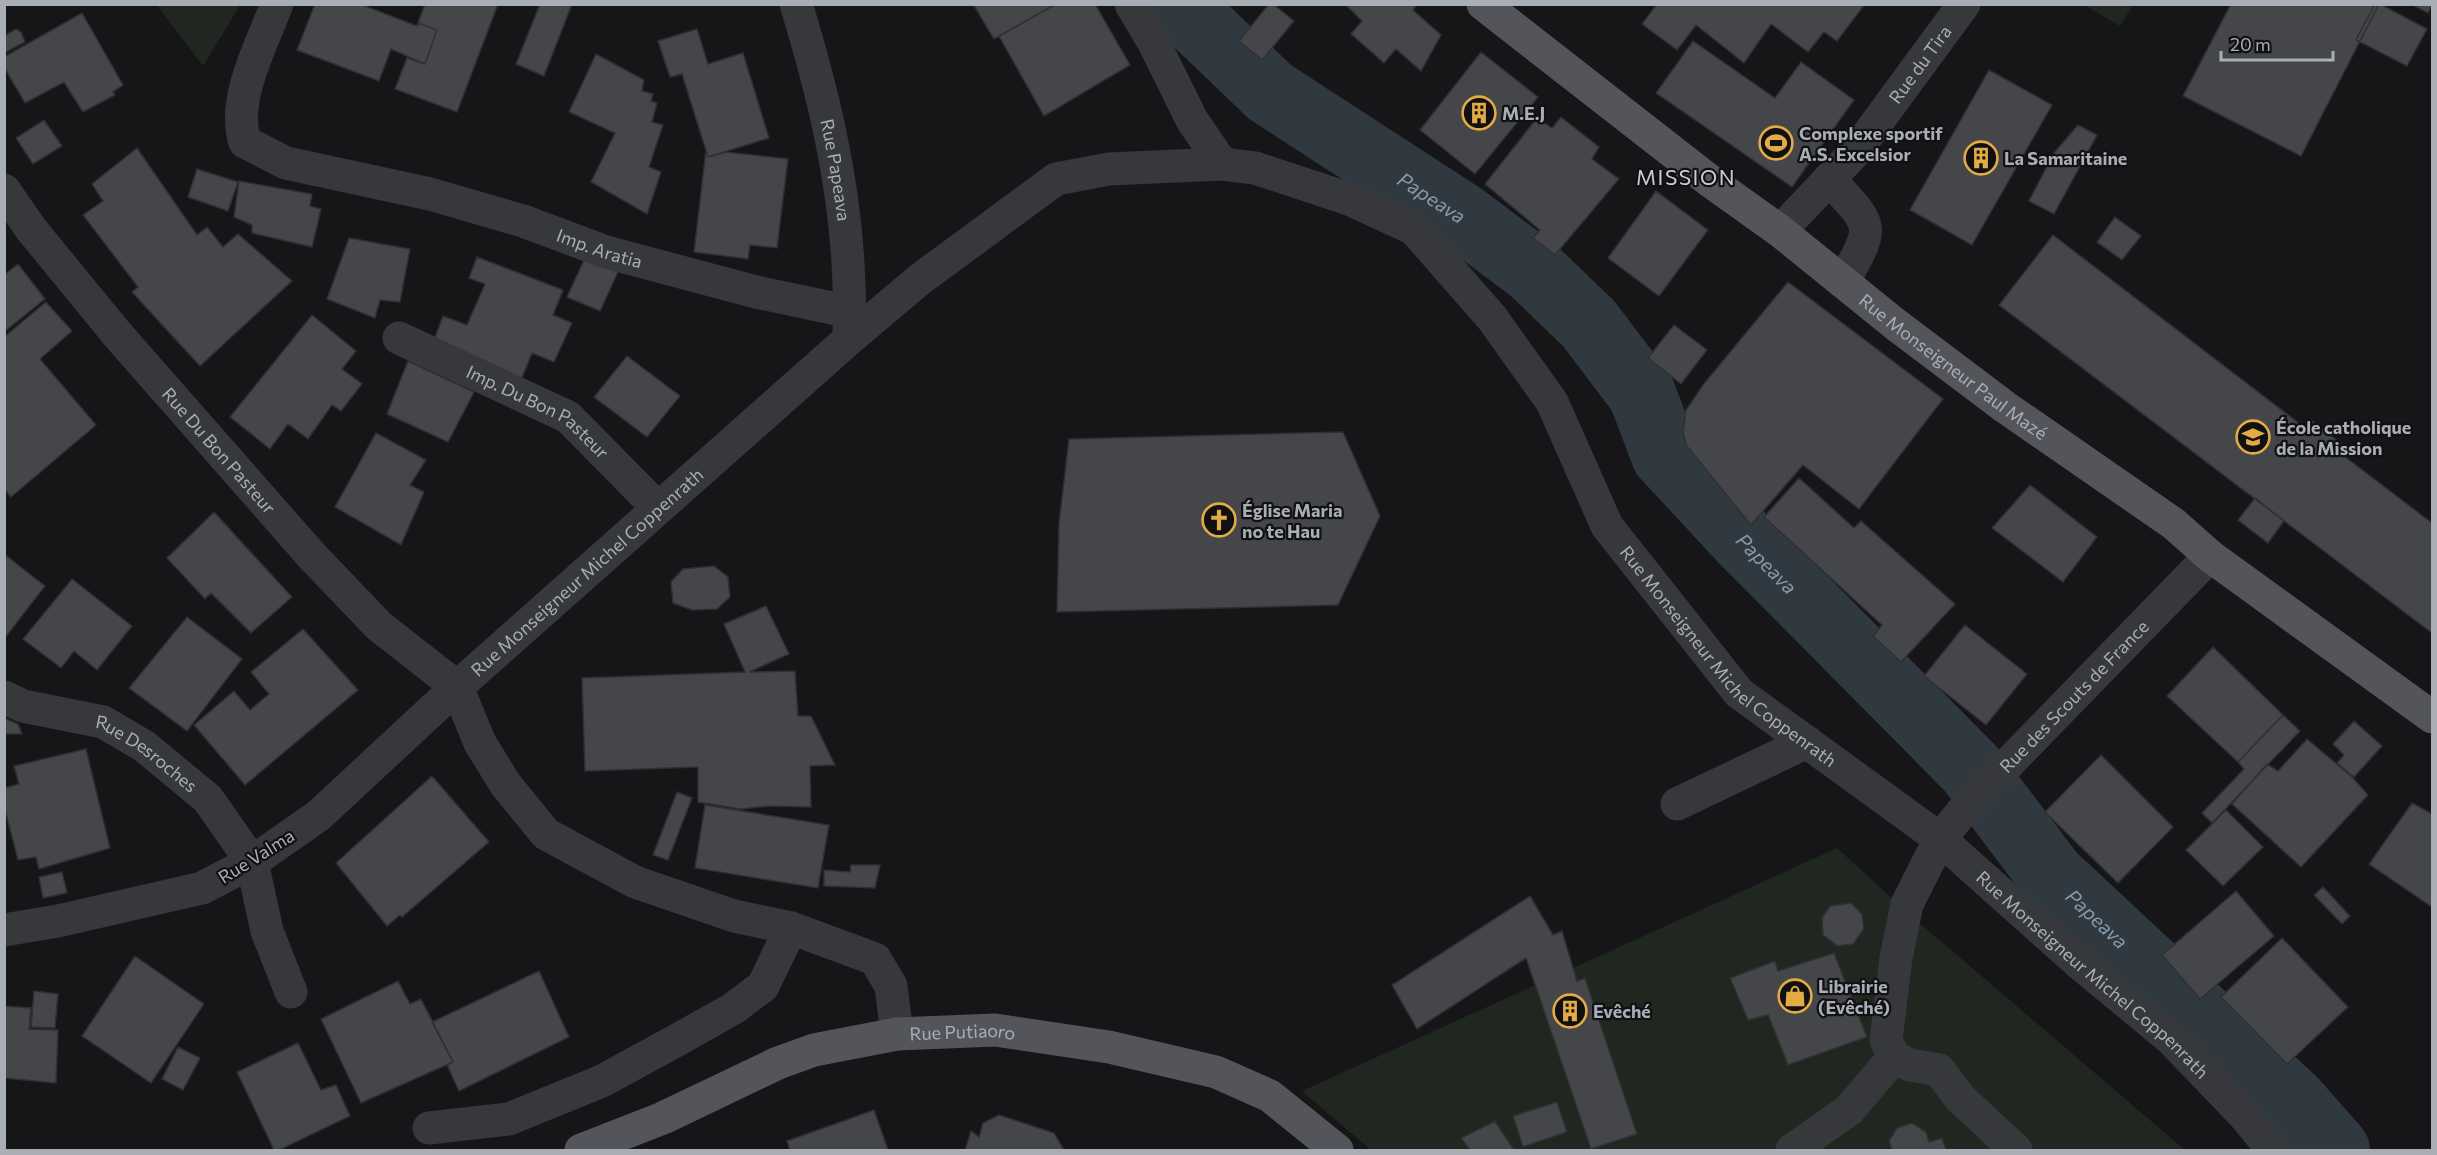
<svg xmlns="http://www.w3.org/2000/svg" width="2437" height="1155" font-family="Commissioner,sans-serif">
<style>
.green{fill:#202721}
.lines{fill:none;stroke-linecap:round;stroke-linejoin:round}
.river{stroke:#30393f;stroke-width:68}
.building{fill:#45464a;stroke:#303033;stroke-width:1.5}
.minor{stroke:#37383c;stroke-width:33}
.major{stroke:#53555b;stroke-width:33}
.labels{text-anchor:middle;dominant-baseline:central;stroke-width:4.5;stroke-linejoin:round;paint-order:stroke}
.street-label{font-size:18px;fill:#a9adb6;stroke:#111113}
.poi-label{font-size:18px;font-weight:bold;fill:#a9adb6;stroke:#111113;text-anchor:start}
.water-label{font-size:20px;font-style:italic;fill:#839bae;stroke:#111113}
.quarter-label{font-size:21px;letter-spacing:1.5px;fill:#caccd3;stroke:#111113}
</style>
<rect width="100%" height="100%" fill="#161618"/>
<path class="green" d="M157 5H240L203 66Z
M2084 5H2133L2120 26Z
M1837 848 1916 920 2185 1150H1371L1302 1091Z"/>
<g class="lines">
<path class="river" id="s1" d="M1185 4 1195 20 1270 92 1461 216 1533 270 1589 324 1642 394 1665 455 1743 539 1970 768 2051 875 2293 1101 2336 1150"/>
</g>
<path class="building" d="M315 4H360L417 26 418 23 437 30 425 64 391 49 379 81 297 50Z
M425 4H498L457 112 395 89 407 58 425 64 437 30 418 23Z
M540 4H572L544 76 516 64Z
M973 4H1056L994 39Z
M1056 4H1095L1130 65 1044 116 999 36Z
M1269 4H1273L1294 21 1262 60 1239 41Z
M1345 4H1417L1413 10 1441 35 1421 71 1396 49 1384 63 1351 34 1362 21Z
M1657 4H1865L1837 41 1824 32 1808 52 1771 24 1744 63 1696 25 1677 50 1642 24Z
M2231 4H2379L2301 156 2183 96Z
M2375 4H2380L2427 29 2407 66 2356 40Z
M2411 4H2432L2428 13Z
M82 13 123 85 113 92 115 95 83 112 64 82 25 103 4 67V57Z
M16 29 21 32 25 42 4 53V36Z
M697 29 708 64 743 53 769 138 708 157 682 74 670 77 658 41Z
M1693 41 1775 98 1801 62 1854 100 1792 187 1656 93Z
M1481 52 1538 97 1475 174 1420 130Z
M596 54 644 80 642 91 653 94 651 101 657 103 652 122 663 125 649 167 661 172 647 214 591 182 615 133 569 112Z
M1989 70 2052 105 1972 245 1910 210Z
M1561 117 1599 147 1592 159 1619 179 1555 255 1533 238 1540 230 1485 184 1537 118 1552 128Z
M44 120 62 146 33 164 16 138Z
M2078 125 2097 135 2054 214 2029 201 2054 153Z
M137 148 197 235 207 227 223 247 238 234 292 281 200 366 132 292 138 287 83 215 103 201 92 184Z
M706 150 708 157 726 152 788 159 777 248 750 245 748 259 694 252Z
M197 169 238 182 228 211 188 197Z
M239 181 312 194 310 206 321 209 312 247 252 233V225L234 217Z
M1656 191 1708 230 1659 296 1608 258Z
M2115 217 2141 236 2122 260 2097 242Z
M2053 235 2304 427 2311 420 2345 447 2340 453 2432 523V633L1999 305Z
M349 238 410 249 400 302 380 300 375 318 327 299Z
M477 257 563 290 553 315 572 323 554 362 532 353 521 380 434 340 443 316 467 325 485 284 469 278Z
M585 258 618 272 600 311 567 297Z
M18 264 45 299 4 332V275Z
M1788 282 1943 399 1859 509 1803 465 1751 525 1686 445 1683 432 1686 410 1703 385Z
M46 302 72 331 40 359 96 425 11 497 4 489V337Z
M312 315 356 351 342 369 362 384 341 411 332 405 308 439 288 424 270 449 230 417Z
M1674 325 1707 350 1681 384 1648 358Z
M627 356 680 396 647 437 594 397Z
M408 361 474 392 448 442 387 414Z
M1343 432 1380 516 1338 605 1057 612 1059 523 1069 439Z
M376 433 426 460 410 485 424 492 401 545 335 507Z
M1799 478 1854 528 1861 521 1955 604 1901 662 1873 636 1882 625 1764 517Z
M2030 485 2097 537 2063 582 1992 528Z
M2255 498 2284 521 2268 543 2238 520Z
M214 512 292 597 251 633 211 593 205 599 167 558Z
M4 554 45 586 4 639Z
M714 566 728 577 730 597 717 609 692 610 673 603 671 582 683 569Z
M72 579 132 626 97 670 74 651 61 668 23 639Z
M766 606 789 654 749 672 795 671 798 716H811L835 765 810 766 811 807 768 806 741 809 698 802V767L585 771 582 678 745 672 724 624Z
M187 617 242 659 187 731 129 688Z
M1965 625 2027 674 1986 725 1924 676Z
M303 629 358 690 245 785 194 725 234 691 250 710 269 694 251 672Z
M2213 647 2283 715 2238 762 2167 696Z
M2283 715 2300 731 2212 823 2202 813 2244 769 2238 762Z
M4 718 18 724 22 734H4Z
M2354 721 2382 746 2354 777 2337 763 2344 755 2333 744Z
M2307 739 2352 777 2368 795 2301 867 2232 804 2267 764 2278 771Z
M86 749 110 848 39 869 36 857 18 860 4 806V788L19 784 14 766Z
M2101 755 2173 827 2118 883 2045 812Z
M432 776 489 842 402 917 400 915 387 926 336 863Z
M677 792 692 798 668 860 653 855Z
M2412 803 2432 814V907L2369 864Z
M705 805 829 825 818 888 695 868Z
M2226 810 2263 847 2223 886 2186 850Z
M851 865H880L875 888 824 886V870L850 872Z
M62 872 67 893 43 898 39 877Z
M2323 887 2350 916 2342 924 2314 895Z
M2236 891 2274 936 2200 999 2162 955Z
M1530 896 1553 935 1562 931 1577 981 1585 978 1637 1134 1591 1149 1526 958 1417 1029 1392 985Z
M1851 903 1862 914 1864 929 1853 944 1838 946 1823 935 1822 918 1830 906Z
M2282 938 2348 1007 2287 1064 2221 997Z
M1834 953 1867 1037 1788 1065 1768 1015 1748 1020 1730 978 1775 961 1778 971Z
M1834 953 1867 1037 1788 1065 1768 1015 1748 1020 1730 978 1775 961 1778 971Z
M135 956 204 1004 151 1083 82 1036Z
M539 971 569 1037 459 1091 447 1065 453 1062 432 1022Z
M398 981 410 1004 421 999 453 1062 361 1103 321 1019Z
M34 991 58 994 55 1028 31 1027Z
M4 1006 31 1008 29 1029 58 1030 56 1083 4 1078Z
M298 1043 321 1090 336 1085 350 1116 279 1150H274L237 1072Z
M178 1047 200 1058 183 1090 162 1079Z
M1557 1102 1567 1132 1523 1147 1513 1116Z
M874 1110 888 1150H790L787 1141Z
M999 1115 1054 1133 1064 1150H965L971 1131 979 1137 983 1123Z
M1495 1121 1514 1150H1470L1461 1138Z
M1912 1123 1926 1132 1929 1142 1942 1138 1946 1150H1892L1889 1141 1897 1128Z"/>
<g class="lines">
<g class="minor">
<path id="s2" d="M277 4C262 44 231 100 245 142L286 163 430 194 523 221 606 252 756 292 851 312"/>
<path id="s3" d="M796 4C822 89 843 175 848 263 849 287 851 309 849 332"/>
<path d="M1131 4 1154 43 1192 120 1222 164"/>
<path d="M1829 179C1874 228 1876 223 1843 282"/>
<path id="s4" d="M4 190 31 229 117 334 312 556 379 626 457 687 318 816 252 862 202 888 58 921 4 930"/>
<path id="s5" d="M1780 231 1856 151 1964 4"/>
<path id="s6" d="M399 338 568 417 658 508"/>
<path id="s7" d="M4 697 23 706 103 722 144 746 208 799 252 862 267 931 291 992"/>
<path d="M1677 804 1807 742"/>
<path id="s8" d="M897 1034 891 986 875 959 791 928 734 916 635 882 546 834 506 785 480 743 457 687 848 340 919 280 1056 179 1109 169 1222 164 1255 168 1349 199 1414 229 1492 318 1552 402 1607 526 1739 693 1940 839 2079 963 2171 1039 2243 1114 2273 1150"/>
<path d="M429 1128 509 1119 602 1081 679 1039 734 1008 763 986 791 928"/>
<path d="M1792 1150 1849 1110 1894 1057"/>
<path id="s9" d="M2016 1150 1960 1098 1939 1070 1910 1065 1894 1057 1886 1040 1896 958 1907 904 1940 839 1966 807 2210 556"/>
</g>
<g class="major">
<path id="s10" d="M1483 4 1710 181 1780 231 1895 324 2005 407 2174 524 2210 556 2432 717"/>
<path id="s11" d="M581 1150 663 1118 778 1063 814 1050 897 1034 995 1030 1109 1047 1216 1072 1270 1096 1337 1150"/>
</g>
</g>
<defs>
<symbol id="building-ring" viewBox="-11 -11 22 22"><circle r="9.5" fill="#111113" stroke="#e2ab43" stroke-width="1.5"/><path d="M-4-6H4V6H1V3H-1V6H-4ZM-2.5-4.3h1.7v1.8h-1.7ZM.8-4.3h1.7v1.8H.8ZM-2.5-1h1.7V.8h-1.7ZM.8-1h1.7V.8H.8Z" fill="#e2ab43"/></symbol>
<symbol id="stadium-ring" viewBox="-11 -11 22 22"><circle r="9.5" fill="#111113" stroke="#e2ab43" stroke-width="1.5"/><path d="M0-5a6.5 5 0 1 0 0 10a6.5 5 0 1 0 0-10ZM-3.5-1.8h7v3.6h-7Z" fill="#e2ab43"/></symbol>
<symbol id="school-ring" viewBox="-11 -11 22 22"><circle r="9.5" fill="#111113" stroke="#e2ab43" stroke-width="1.5"/><path d="M0-5L7-2L0 1L-7-2ZM-4 1L0 2.5L4 1V4Q0 6-4 4Z" fill="#e2ab43"/></symbol>
<symbol id="church-ring" viewBox="-11 -11 22 22"><circle r="9.5" fill="#111113" stroke="#e2ab43" stroke-width="1.5"/><path d="M-1.2-6h2.4v3.5h3.3v2.4h-3.3V6h-2.4V-.1h-3.3v-2.4h3.3Z" fill="#e2ab43"/></symbol>
<symbol id="shop-ring" viewBox="-11 -11 22 22"><circle r="9.5" fill="#111113" stroke="#e2ab43" stroke-width="1.5"/><path d="M-5-2.5h2.3a2.7 3.5 0 0 1 5.4 0H5L5.5 6h-11ZM-1.5-2.5h3a1.5 2.3 0 0 0-3 0Z" fill="#e2ab43"/></symbol>
</defs>
<g fill-rule="evenodd">
<use href="#building-ring" x="1460" y="94" width="38" height="38"/>
<use href="#stadium-ring" x="1757" y="124" width="38" height="38"/>
<use href="#building-ring" x="1962" y="139" width="38" height="38"/>
<use href="#school-ring" x="2234" y="418" width="38" height="38"/>
<use href="#church-ring" x="1200" y="501" width="38" height="38"/>
<use href="#shop-ring" x="1776" y="977" width="38" height="38"/>
<use href="#building-ring" x="1551" y="992" width="38" height="38"/>
</g>
<g class="labels">
<g class="street-label">
<text stroke="none"><textPath href="#s5" startOffset="218">Rue du Tira</textPath></text>
<text stroke="none"><textPath href="#s3" startOffset="171">Rue Papeava</textPath></text>
<text stroke="none"><textPath href="#s2" startOffset="516">Imp. Aratia</textPath></text>
<text stroke="none"><textPath href="#s10" startOffset="594">Rue Monseigneur Paul Mazé</textPath></text>
<text stroke="none"><textPath href="#s6" startOffset="158">Imp. Du Bon Pasteur</textPath></text>
<text stroke="none"><textPath href="#s4" startOffset="338">Rue Du Bon Pasteur</textPath></text>
<text stroke="none"><textPath href="#s8" startOffset="780">Rue Monseigneur Michel Coppenrath</textPath></text>
<text stroke="none"><textPath href="#s8" startOffset="2300">Rue Monseigneur Michel Coppenrath</textPath></text>
<text stroke="none"><textPath href="#s9" startOffset="584">Rue des Scouts de France</textPath></text>
<text stroke="none"><textPath href="#s7" startOffset="156">Rue Desroches</textPath></text>
<text transform="translate(256 856) rotate(-32)">Rue Valma</text>
<text stroke="none"><textPath href="#s8" startOffset="2786">Rue Monseigneur Michel Coppenrath</textPath></text>
<text stroke="none"><textPath href="#s11" startOffset="404">Rue Putiaoro</textPath></text>
</g>
<g class="poi-label">
<text x="1502" y="113">M.E.J</text>
<text x="1799" y="133">Complexe sportif<tspan x="1799" dy="21">A.S. Excelsior</tspan></text>
<text x="2004" y="158">La Samaritaine</text>
<text x="2276" y="427">École catholique<tspan x="2276" dy="21">de la Mission</tspan></text>
<text x="1242" y="510">Église Maria<tspan x="1242" dy="21">no te Hau</tspan></text>
<text x="1818" y="986">Librairie<tspan x="1818" dy="21">(Evêché)</tspan></text>
<text x="1593" y="1011">Evêché</text>
</g>
<g class="water-label">
<text stroke="none"><textPath href="#s1" startOffset="316">Papeava</textPath></text>
<text stroke="none"><textPath href="#s1" startOffset="820">Papeava</textPath></text>
<text stroke="none"><textPath href="#s1" startOffset="1306">Papeava</textPath></text>
</g>
<g class="quarter-label">
<text x="1686" y="176">MISSION</text>
</g>
</g>
<rect width="2437" height="1155" fill="none" stroke="#a9adb6" stroke-width="12"/>
<path d="M2221 51v9h112v-9" fill="none" stroke="#a9adb6" stroke-width="3"/>
<text x="2230" y="51" font-size="18" fill="#a9adb6" stroke="#111113" stroke-width="4.5" paint-order="stroke">20 m</text>
</svg>
